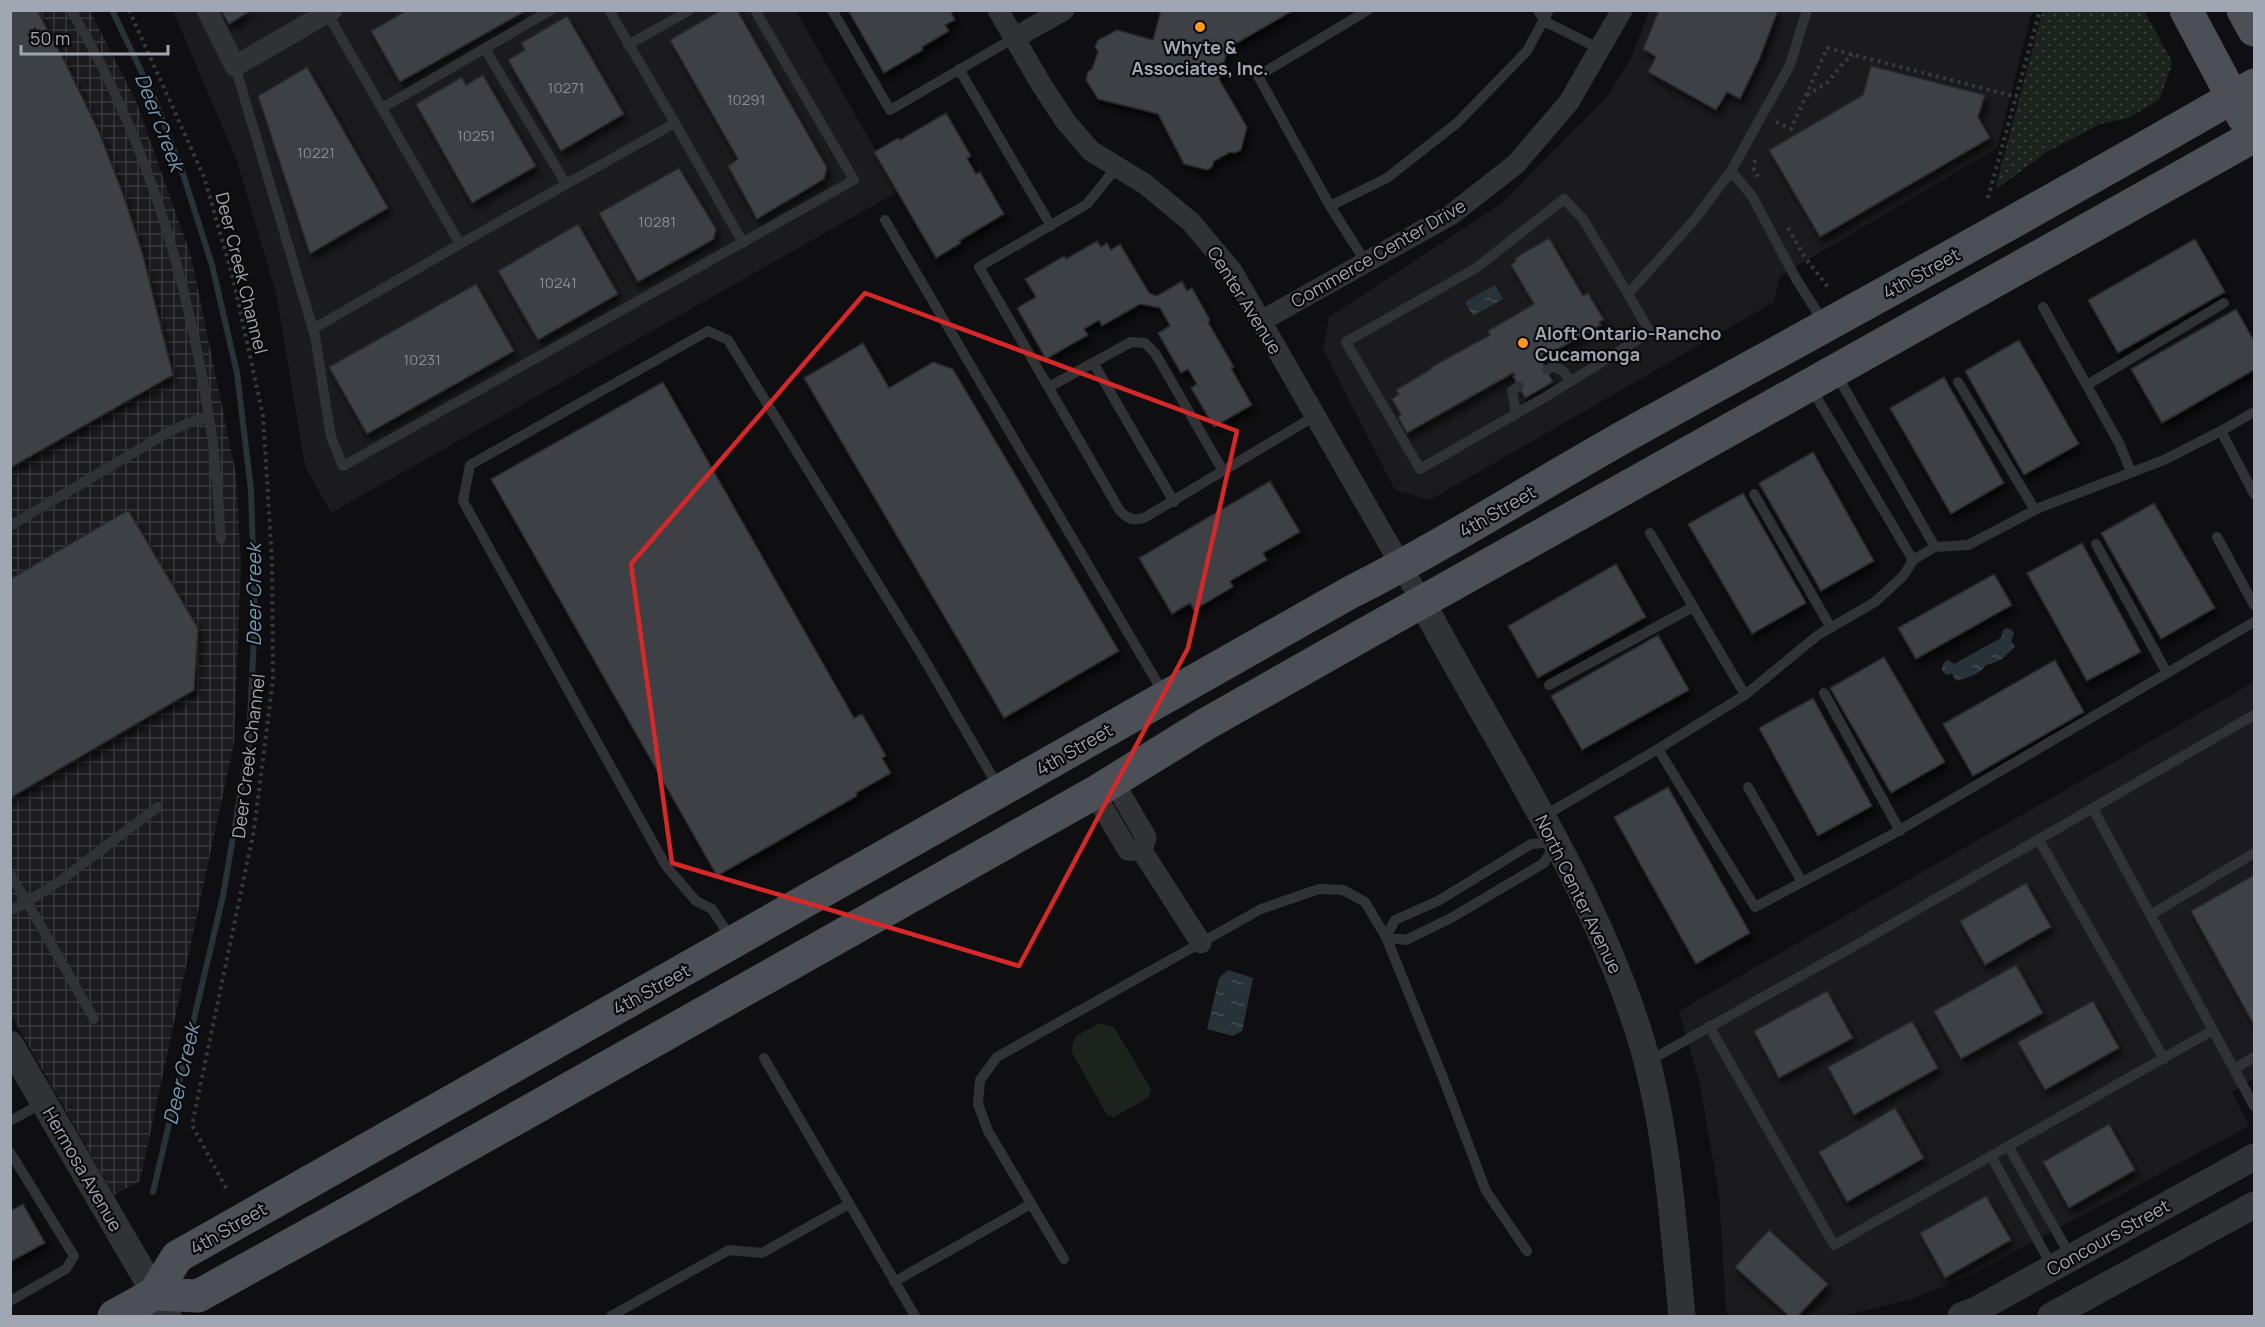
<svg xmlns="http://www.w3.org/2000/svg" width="2265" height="1327" font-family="Manrope,sans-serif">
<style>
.built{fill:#1b1b1e}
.industrial{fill:url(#industrial-grid)}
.grass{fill:url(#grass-dots)}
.pitch{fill:#1b231c}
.water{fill:url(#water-ripples)}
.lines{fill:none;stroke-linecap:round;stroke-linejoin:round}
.stream{stroke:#283339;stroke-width:6}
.building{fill:#3e3f44;stroke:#29292d;stroke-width:1.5;filter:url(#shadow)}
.path{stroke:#36393d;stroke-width:4;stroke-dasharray:3 4.5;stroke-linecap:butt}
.service{stroke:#303236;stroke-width:10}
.minor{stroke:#303236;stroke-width:21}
.tertiary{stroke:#303236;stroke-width:27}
.primary{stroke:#4c4f55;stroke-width:33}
.marked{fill:none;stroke:#d62828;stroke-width:4.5;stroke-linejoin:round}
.poi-dot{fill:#fa991d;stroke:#0a0a0c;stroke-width:2}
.labels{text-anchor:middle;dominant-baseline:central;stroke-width:4.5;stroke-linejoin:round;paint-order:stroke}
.number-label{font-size:15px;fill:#878d96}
.poi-label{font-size:18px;font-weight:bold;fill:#9fa7b2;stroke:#0a0a0c}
.street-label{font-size:18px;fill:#9fa7b2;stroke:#0a0a0c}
.water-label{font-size:20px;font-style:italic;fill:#749ab0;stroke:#0a0a0c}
</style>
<defs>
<pattern id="industrial-grid" width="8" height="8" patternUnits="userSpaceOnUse" patternTransform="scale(1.5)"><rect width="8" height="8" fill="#1b1b1e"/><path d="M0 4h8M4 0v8" fill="none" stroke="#39393c"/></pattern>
<pattern id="grass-dots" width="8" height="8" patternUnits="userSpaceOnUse" patternTransform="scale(1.5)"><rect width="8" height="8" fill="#1b231c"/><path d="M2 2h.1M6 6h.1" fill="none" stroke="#39403b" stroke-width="1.8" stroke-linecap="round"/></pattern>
<pattern id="water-ripples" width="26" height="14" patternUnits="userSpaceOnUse" patternTransform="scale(1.5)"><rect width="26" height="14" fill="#283339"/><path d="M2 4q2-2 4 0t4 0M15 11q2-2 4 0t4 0" fill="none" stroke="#444e53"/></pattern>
<filter id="shadow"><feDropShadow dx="3.5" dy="6" stdDeviation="3" flood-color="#0009"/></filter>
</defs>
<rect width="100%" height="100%" fill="#0f0f11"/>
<path class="built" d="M173 11H796L899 191 331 513 305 466 277 297 237 161Z
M1649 11H2032L1997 148 1780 276 1774 302 1430 500 1395 490 1323 349 1329 317 1501 204 1607 97 1631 58Z
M2254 682V1078L2232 1092 2249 1126 1967 1277 1911 1299 1844 1316H1728L1726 1311 1719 1195 1700 1084 1679 1011Z"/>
<path class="industrial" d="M10 11H90L136 101 191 256 236 474 241 564 234 743 140 1181 114 1195 11 1015Z"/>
<path class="grass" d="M2043 10 2144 11 2171 59V68L2159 100 2128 118 2100 124 2047 152 1998 188 1996 185Z"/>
<path class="pitch" d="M1099 1023 1114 1027 1151 1089 1148 1098 1114 1117 1107 1115 1071 1051 1075 1037Z"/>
<path class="water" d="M1495 285 1503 299 1473 316 1465 302Z
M2007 628 2012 630 2014 634 2011 641 2015 647C2006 656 1998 663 1986 665 1979 675 1968 677 1956 681L1952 674 1947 675 1942 671C1942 665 1943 662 1949 660L1954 664 2001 638 2003 630Z
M1228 970 1253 978 1242 1031 1233 1036 1207 1029 1219 978Z"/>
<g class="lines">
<path class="stream" d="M112 10 154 98 182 171 212 265 237 373 251 490 255 614 249 743 223 896 153 1192"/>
</g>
<path class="building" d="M10 10H37L66 64 99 132 123 194 142 252 173 375 10 468Z
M221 10H252L229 24Z
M407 10H527L400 82 371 31Z
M721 10H737L827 168 824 179 757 219 728 166 738 159 670 40Z
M848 10H950L955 20 945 25 949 31 922 47 923 50 884 73Z
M1161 10H1294L1237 43 1230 41 1219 79 1247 127 1241 150 1235 153 1230 152 1214 161 1212 167 1207 170 1184 164 1158 114 1098 99 1086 80 1088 72 1092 69 1098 52 1095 47 1098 40 1117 30 1153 40Z
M1659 10H1778L1759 60 1740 99 1727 92 1716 110 1648 72 1656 57 1643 49Z
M567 16 624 114 561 151 508 60 525 50 521 43Z
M1871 66 1985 95 1978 117 1990 138 1820 237 1769 150 1863 95Z
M307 67 388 208 310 254 258 96Z
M483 75 536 166 472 203 416 104 462 77 466 85Z
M946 113 971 156 967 158 976 174 980 172 1004 214 959 241 961 243 936 258 874 152 898 138 900 140Z
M679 168 716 229 714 239 638 282 599 213Z
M578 224 618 294 538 340 498 271Z
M1549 238 1583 296 1588 293 1604 320 1599 322 1601 325 1553 352 1552 350 1537 359 1538 360 1541 359 1553 382 1525 398 1513 376 1515 375 1513 373 1407 433 1398 417 1401 415 1392 399 1399 394 1396 390 1431 369 1430 368 1490 335 1488 331 1534 304 1511 265 1516 261 1515 258Z
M2195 239 2225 292 2118 353 2088 300Z
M1097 241 1101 247 1107 243 1111 250 1120 244 1149 293 1157 296 1182 281 1187 291 1192 288 1210 320 1208 322 1234 367 1231 368 1252 405 1214 427 1191 388 1197 384 1188 369 1181 373 1158 333 1170 326 1160 308 1140 304 1102 326 1099 320 1084 329 1088 335 1046 359 1017 308 1036 297 1025 279 1064 256 1066 259Z
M476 284 514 351 367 434 329 367Z
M2236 309 2254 341V370L2162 423 2131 369Z
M2019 340 2079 444 2024 475 1965 371Z
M863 343 889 388 933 362 953 369 1119 651 1004 718 804 378Z
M1944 377 2004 483 1951 514 1890 408Z
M663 382 854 718 862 714 886 756 882 758 891 773 856 793 857 796 717 876 491 479Z
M1813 452 1874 561 1821 591 1759 483Z
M1270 481 1300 532 1263 553 1267 560 1230 581 1233 587 1194 610 1190 603 1172 614 1139 558Z
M1743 493 1806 603 1752 634 1688 524Z
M2154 503 2215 608 2161 639 2101 533Z
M128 510 198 628 194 690 10 798V579Z
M2082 543 2141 652 2087 681 2027 573Z
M1616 564 1646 617 1538 678 1508 626Z
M1994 574 2012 605 1916 659 1898 628Z
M1658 635 1689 690 1582 750 1551 696Z
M1884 657 1945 762 1891 793 1830 688Z
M2055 660 2084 712 1973 776 1943 724Z
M1813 698 1872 806 1818 836 1759 728Z
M1668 787 1750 933 1696 964 1614 817Z
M2254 875V1025L2191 911Z
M2026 883 2051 927 1985 965 1960 921Z
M2016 965 2043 1013 1961 1059 1934 1011Z
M1827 991 1853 1038 1779 1078 1754 1031Z
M2093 1001 2119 1048 2045 1090 2018 1042Z
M1912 1021 1938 1068 1854 1115 1828 1067Z
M1895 1108 1924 1158 1847 1202 1819 1152Z
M2109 1124 2135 1170 2069 1208 2043 1162Z
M1986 1196 2011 1240 1945 1278 1920 1233Z
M23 1204 45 1243 10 1262V1208L12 1210Z
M1769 1230 1828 1284 1798 1316H1789L1735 1267Z"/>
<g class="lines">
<path class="path" d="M129 10 204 177 233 278 263 416 272 560 273 680 254 830 192 1125 227 1190
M1807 95 1827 83 1844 62 1853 55
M1776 122 1791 129 1827 48 2017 97
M1755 160 1754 170 1760 180
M1988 198 2040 10
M1788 228 1806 259 1828 287"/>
<path class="service" d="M71 10C145 135 187 275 209 417 216 457 218 498 221 539
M832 10 890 110 1014 38
M1538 10 1544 21 1600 49
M327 13 460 244 675 123 609 10
M628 45 690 10
M485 49 566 184
M235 66 315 336 331 437 343 466 854 180 755 10
M959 69 1051 226
M382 108 551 10
M675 123 743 243
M1116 168 1087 204 979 267 1120 511C1128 519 1133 521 1144 518L1315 416
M1731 171 1790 65 1807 10
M1330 206 1387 178 1457 123 1527 51 1549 10
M885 220 1164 694
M1365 261 1330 206 1258 76 1368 10
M1628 294 1650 332 1547 396 1420 469 1346 342 1476 268 1564 199 1583 219 1628 294 1695 219 1731 171 1752 196 1795 277 1824 323
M2043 307 2119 443 2131 472
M313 329 460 244
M1094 364 1174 502
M1547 370 1554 366 1563 371 1570 381
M1837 375 1935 547
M1958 382 2035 510
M2087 385 2224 303
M1049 387 1131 342 1145 343 1155 353 1223 471
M1811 388 1913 560
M1516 414 1512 391 1519 386
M2221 431 2254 412
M1754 494 1831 628
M10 526 170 431 193 421 209 418
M1650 533 1745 695
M2217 537 2254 605
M2096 544 2167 673
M1549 685 1693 607
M1824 693 1900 831
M1658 749 1755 907 1893 834 2254 622
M1748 787 1802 882
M2093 809 2254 1106
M1544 816 1658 749 1745 695 1818 635 1875 602 1904 575 1913 560 1935 547 1968 545 2039 508 2164 460 2221 431 2254 494
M2039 840 2164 1059
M1556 842 1544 863 1451 918 1406 940 1386 937 1395 920 1438 901 1531 844Z
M10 874 27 902 60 881 158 807
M10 911 27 902 94 1019
M2152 914 2254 853
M732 940 712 909 696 901 666 866 463 501 470 465 708 331 728 340 920 652 999 788
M1709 1026 1834 1245 1991 1156
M764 1058 915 1316
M1647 1062 1849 949 2254 715
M2234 1069 2254 1057
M10 1121 44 1102
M2008 1146 2071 1257
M10 1152 74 1256 66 1269 10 1301
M1064 1259 988 1131 978 1104 980 1080 997 1057 1261 909 1319 889 1343 890 1365 902 1386 937 1442 1075 1486 1191 1527 1251
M2053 1268 1991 1156 2213 1030
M894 1282 1031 1204
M611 1316 729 1250 762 1253 849 1204"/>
<path class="minor" d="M207 10 235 66 332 10
M998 10 1041 84 1066 122 1091 151 1145 184 1191 222 1232 271 1422 602
M1014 38 1064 10
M1261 321 1452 214 1516 164 1569 102 1622 10
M1113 781 1146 837 1142 851
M1094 793 1128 850 1142 851 1201 943"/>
<path class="tertiary" d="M1422 602C1497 744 1589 877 1638 1030 1667 1121 1673 1222 1682 1316
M10 1044 168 1316
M1961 1316 1976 1310 2254 1157
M2051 1316 2254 1205"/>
<path class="primary" d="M2186 10 2243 117
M2243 10 2254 30
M154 1294 198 1296 357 1208 1094 793 1206 724 1379 626 2254 136
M114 1316 154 1294 177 1257 182 1254 1351 592C1452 541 1547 479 1645 425 1849 313 2053 201 2254 85"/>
</g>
<path class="marked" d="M865 293 1237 431 1188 648 1019 966 672 863 631 564Z"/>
<g class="poi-dot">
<circle cx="1200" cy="27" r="6"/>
<circle cx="1523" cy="343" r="6"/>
</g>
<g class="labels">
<g class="number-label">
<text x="566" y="87">10271</text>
<text x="746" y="99">10291</text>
<text x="476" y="135">10251</text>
<text x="316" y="152">10221</text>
<text x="657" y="221">10281</text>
<text x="558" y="282">10241</text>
<text x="422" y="359">10231</text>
</g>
<g class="poi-label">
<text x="1200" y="47">Whyte &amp;<tspan x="1200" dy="21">Associates, Inc.</tspan></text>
<text x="1535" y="333" text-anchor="start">Aloft Ontario-Rancho<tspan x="1535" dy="21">Cucamonga</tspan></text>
</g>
<g class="street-label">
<text transform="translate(1378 253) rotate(-30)">Commerce Center Drive</text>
<text transform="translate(242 273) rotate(76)">Deer Creek Channel</text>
<text transform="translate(1921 273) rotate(-29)">4th Street</text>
<text transform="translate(1245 300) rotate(58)">Center Avenue</text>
<text transform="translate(1497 511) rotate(-30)">4th Street</text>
<text transform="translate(1074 749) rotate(-30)">4th Street</text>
<text transform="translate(248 756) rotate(-83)">Deer Creek Channel</text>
<text transform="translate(1579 894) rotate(64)">North Center Avenue</text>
<text transform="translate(651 989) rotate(-29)">4th Street</text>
<text transform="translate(83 1169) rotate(60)">Hermosa Avenue</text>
<text transform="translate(228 1228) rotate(-30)">4th Street</text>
<text transform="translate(2108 1237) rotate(-29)">Concours Street</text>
</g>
<g class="water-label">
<text transform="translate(160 122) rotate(69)">Deer Creek</text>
<text transform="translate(253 595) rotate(-90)">Deer Creek</text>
<text transform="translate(181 1074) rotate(-77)">Deer Creek</text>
</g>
</g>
<rect width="2265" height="1327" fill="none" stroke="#9fa7b2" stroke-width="24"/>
<path d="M21 45v9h147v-9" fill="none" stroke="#9fa7b2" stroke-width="3"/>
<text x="30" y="45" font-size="18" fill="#9fa7b2" stroke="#0a0a0c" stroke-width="4.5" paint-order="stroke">50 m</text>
</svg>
